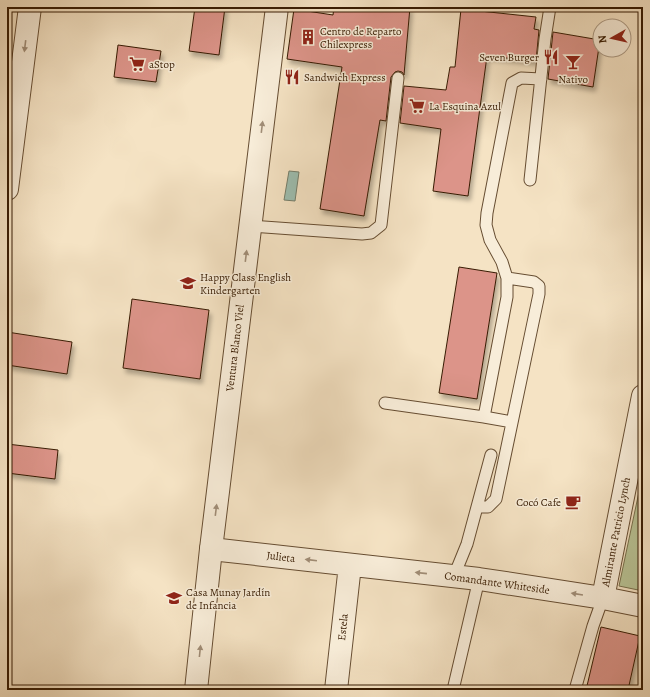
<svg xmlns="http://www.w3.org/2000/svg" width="650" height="697" font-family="Alegreya,serif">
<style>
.green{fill:#b9c496;stroke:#78704c}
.water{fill:#9dbeb0;stroke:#747d6a}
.building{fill:#dc9489;stroke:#371b02;filter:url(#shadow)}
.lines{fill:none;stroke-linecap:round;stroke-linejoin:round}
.service-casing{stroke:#664d32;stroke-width:13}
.minor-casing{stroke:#664d32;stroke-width:24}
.tertiary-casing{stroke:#664d32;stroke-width:24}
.service{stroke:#f8edd9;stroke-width:11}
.minor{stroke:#f8edd9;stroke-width:22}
.tertiary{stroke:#f8edd9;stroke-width:22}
.oneway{fill:#a18e78}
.labels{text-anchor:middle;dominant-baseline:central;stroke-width:3;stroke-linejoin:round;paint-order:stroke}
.poi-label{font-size:11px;fill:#371b02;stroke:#f8edd9;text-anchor:start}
.street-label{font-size:11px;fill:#371b02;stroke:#f8edd9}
</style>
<defs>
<filter id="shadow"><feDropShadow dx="2.5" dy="4.5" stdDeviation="2" flood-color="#0004"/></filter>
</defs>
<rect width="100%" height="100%" fill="#f5e3c4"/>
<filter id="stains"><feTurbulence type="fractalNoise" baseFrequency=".005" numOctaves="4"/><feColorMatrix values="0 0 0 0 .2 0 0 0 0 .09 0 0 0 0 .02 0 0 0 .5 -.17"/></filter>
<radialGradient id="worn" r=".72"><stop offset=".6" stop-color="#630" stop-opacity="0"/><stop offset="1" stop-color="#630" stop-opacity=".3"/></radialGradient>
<path class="green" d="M643 473V591L619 586Z"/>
<path class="water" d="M289 171 299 172 295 201 284 200Z"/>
<path class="building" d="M195 7H225L219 55 189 51Z
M334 7H410L404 75 402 72 398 71 395 72 391 77 386 121 380 120 364 216 320 209 342 67 287 59 294 9 333 15Z
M461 9 536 17 534 29 539 30 536 61 487 56 468 196 433 191 441 129 400 123 404 86 446 90 450 67H455Z
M553 32 600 40 593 87 548 79Z
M118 45 161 51 156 82 114 77Z
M459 267 497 273 477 399 439 393Z
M132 299 209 310 200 379 123 368Z
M7 332 72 342 67 374 7 365Z
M7 444 58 450 55 479 7 473Z
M601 627 640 636 628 690H586Z"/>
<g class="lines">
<defs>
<path id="service" d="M530 180 545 39 550 7
M250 226 362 234 371 233 381 225 398 78
M385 403 484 417 512 422
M484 417 507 297V278L502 262 490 240 486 225 487 213 512 83 521 78 541 79
M477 507H488L496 499 539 294V286L534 282 507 278
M454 576 467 544 491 455
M453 690 479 579
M575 690 593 626 603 598"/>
<path id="minor" d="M7 189 30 7
M211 549 479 579 603 598 643 606
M603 598 643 396
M336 690 350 565"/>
<path id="tertiary" d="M196 690 211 549 277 7"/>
</defs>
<use href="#service" class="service-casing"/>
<use href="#minor" class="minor-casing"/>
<use href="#tertiary" class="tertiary-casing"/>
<use href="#service" class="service"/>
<use href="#minor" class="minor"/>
<use href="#tertiary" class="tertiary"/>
</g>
<defs><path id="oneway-solid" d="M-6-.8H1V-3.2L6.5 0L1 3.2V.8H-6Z"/></defs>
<g class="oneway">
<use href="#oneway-solid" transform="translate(25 46) rotate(97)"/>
<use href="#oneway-solid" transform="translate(262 127) rotate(-83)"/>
<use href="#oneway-solid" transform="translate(246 256) rotate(-83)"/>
<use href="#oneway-solid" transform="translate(216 510) rotate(-83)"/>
<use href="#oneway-solid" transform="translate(311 560) rotate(-173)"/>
<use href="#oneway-solid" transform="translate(421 573) rotate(-174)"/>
<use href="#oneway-solid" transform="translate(577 594) rotate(-171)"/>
<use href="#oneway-solid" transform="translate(200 651) rotate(-84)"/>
</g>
<defs>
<symbol id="building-bare" viewBox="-9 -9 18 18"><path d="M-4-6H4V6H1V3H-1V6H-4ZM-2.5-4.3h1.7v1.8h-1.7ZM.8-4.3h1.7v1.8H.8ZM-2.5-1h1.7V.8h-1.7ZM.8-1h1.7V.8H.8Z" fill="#8f2418" stroke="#f8edd9" stroke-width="2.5" paint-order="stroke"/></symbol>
<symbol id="restaurant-bare" viewBox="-9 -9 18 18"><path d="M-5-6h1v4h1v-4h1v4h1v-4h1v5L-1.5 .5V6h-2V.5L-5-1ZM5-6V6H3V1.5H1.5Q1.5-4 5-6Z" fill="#8f2418" stroke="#f8edd9" stroke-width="2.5" paint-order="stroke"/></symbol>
<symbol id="bar-bare" viewBox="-9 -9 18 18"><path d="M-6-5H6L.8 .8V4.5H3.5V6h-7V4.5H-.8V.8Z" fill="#8f2418" stroke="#f8edd9" stroke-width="2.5" paint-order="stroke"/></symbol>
<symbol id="supermarket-bare" viewBox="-9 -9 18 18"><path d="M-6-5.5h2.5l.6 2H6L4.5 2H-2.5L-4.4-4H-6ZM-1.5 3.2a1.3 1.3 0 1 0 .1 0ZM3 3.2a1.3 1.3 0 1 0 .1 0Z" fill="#8f2418" stroke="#f8edd9" stroke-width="2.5" paint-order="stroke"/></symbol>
<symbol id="school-bare" viewBox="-9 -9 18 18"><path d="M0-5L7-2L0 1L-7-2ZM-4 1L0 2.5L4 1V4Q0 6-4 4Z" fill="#8f2418" stroke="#f8edd9" stroke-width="2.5" paint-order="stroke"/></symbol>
<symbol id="cafe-bare" viewBox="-9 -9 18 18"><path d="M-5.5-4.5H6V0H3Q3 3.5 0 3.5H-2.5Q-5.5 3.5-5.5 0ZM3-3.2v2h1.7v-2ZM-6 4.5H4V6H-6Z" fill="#8f2418" stroke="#f8edd9" stroke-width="2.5" paint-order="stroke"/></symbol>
</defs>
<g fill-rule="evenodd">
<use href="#building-bare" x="297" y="26" width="22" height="22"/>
<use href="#restaurant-bare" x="540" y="46" width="22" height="22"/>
<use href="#bar-bare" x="562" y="51" width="22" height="22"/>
<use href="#supermarket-bare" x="126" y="53" width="22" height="22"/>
<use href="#restaurant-bare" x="281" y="66" width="22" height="22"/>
<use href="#supermarket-bare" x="406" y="95" width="22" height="22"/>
<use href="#school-bare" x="177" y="272" width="22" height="22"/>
<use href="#cafe-bare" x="562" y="491" width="22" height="22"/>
<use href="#school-bare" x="163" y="587" width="22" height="22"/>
</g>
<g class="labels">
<g class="poi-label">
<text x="320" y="31">Centro de Reparto<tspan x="320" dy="13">Chilexpress</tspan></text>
<text x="539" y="57" text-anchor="end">Seven Burger</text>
<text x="149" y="64">aStop</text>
<text x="304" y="77">Sandwich Express</text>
<text x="573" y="79" text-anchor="middle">Nativo</text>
<text x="429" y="106">La Esquina Azul</text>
<text x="200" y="277">Happy Class English<tspan x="200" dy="13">Kindergarten</tspan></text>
<text x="561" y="502" text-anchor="end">Cocó Cafe</text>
<text x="186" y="592">Casa Munay Jardín<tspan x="186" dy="13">de Infancia</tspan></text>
</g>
<g class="street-label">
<text transform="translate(235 348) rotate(-83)">Ventura Blanco Viel</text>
<text transform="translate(616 532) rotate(-79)">Almirante Patricio Lynch</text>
<text transform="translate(281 557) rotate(7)">Julieta</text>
<text transform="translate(497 583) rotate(8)">Comandante Whiteside</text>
<text transform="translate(343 627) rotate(-84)">Estela</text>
</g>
</g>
<rect width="650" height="697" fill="none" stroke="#f5e3c4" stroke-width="24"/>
<rect x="8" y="8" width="634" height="681" fill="none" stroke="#371b02" stroke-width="2"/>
<rect x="12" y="12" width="626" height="673" fill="none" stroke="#371b02"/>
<g transform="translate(612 38) rotate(262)"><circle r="19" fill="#f8edd9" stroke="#ab9983"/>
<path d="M0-3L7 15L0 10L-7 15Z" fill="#8f2418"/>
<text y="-6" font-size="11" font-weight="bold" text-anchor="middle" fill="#371b02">N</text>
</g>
<rect width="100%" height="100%" filter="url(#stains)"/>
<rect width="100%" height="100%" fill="url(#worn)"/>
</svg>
